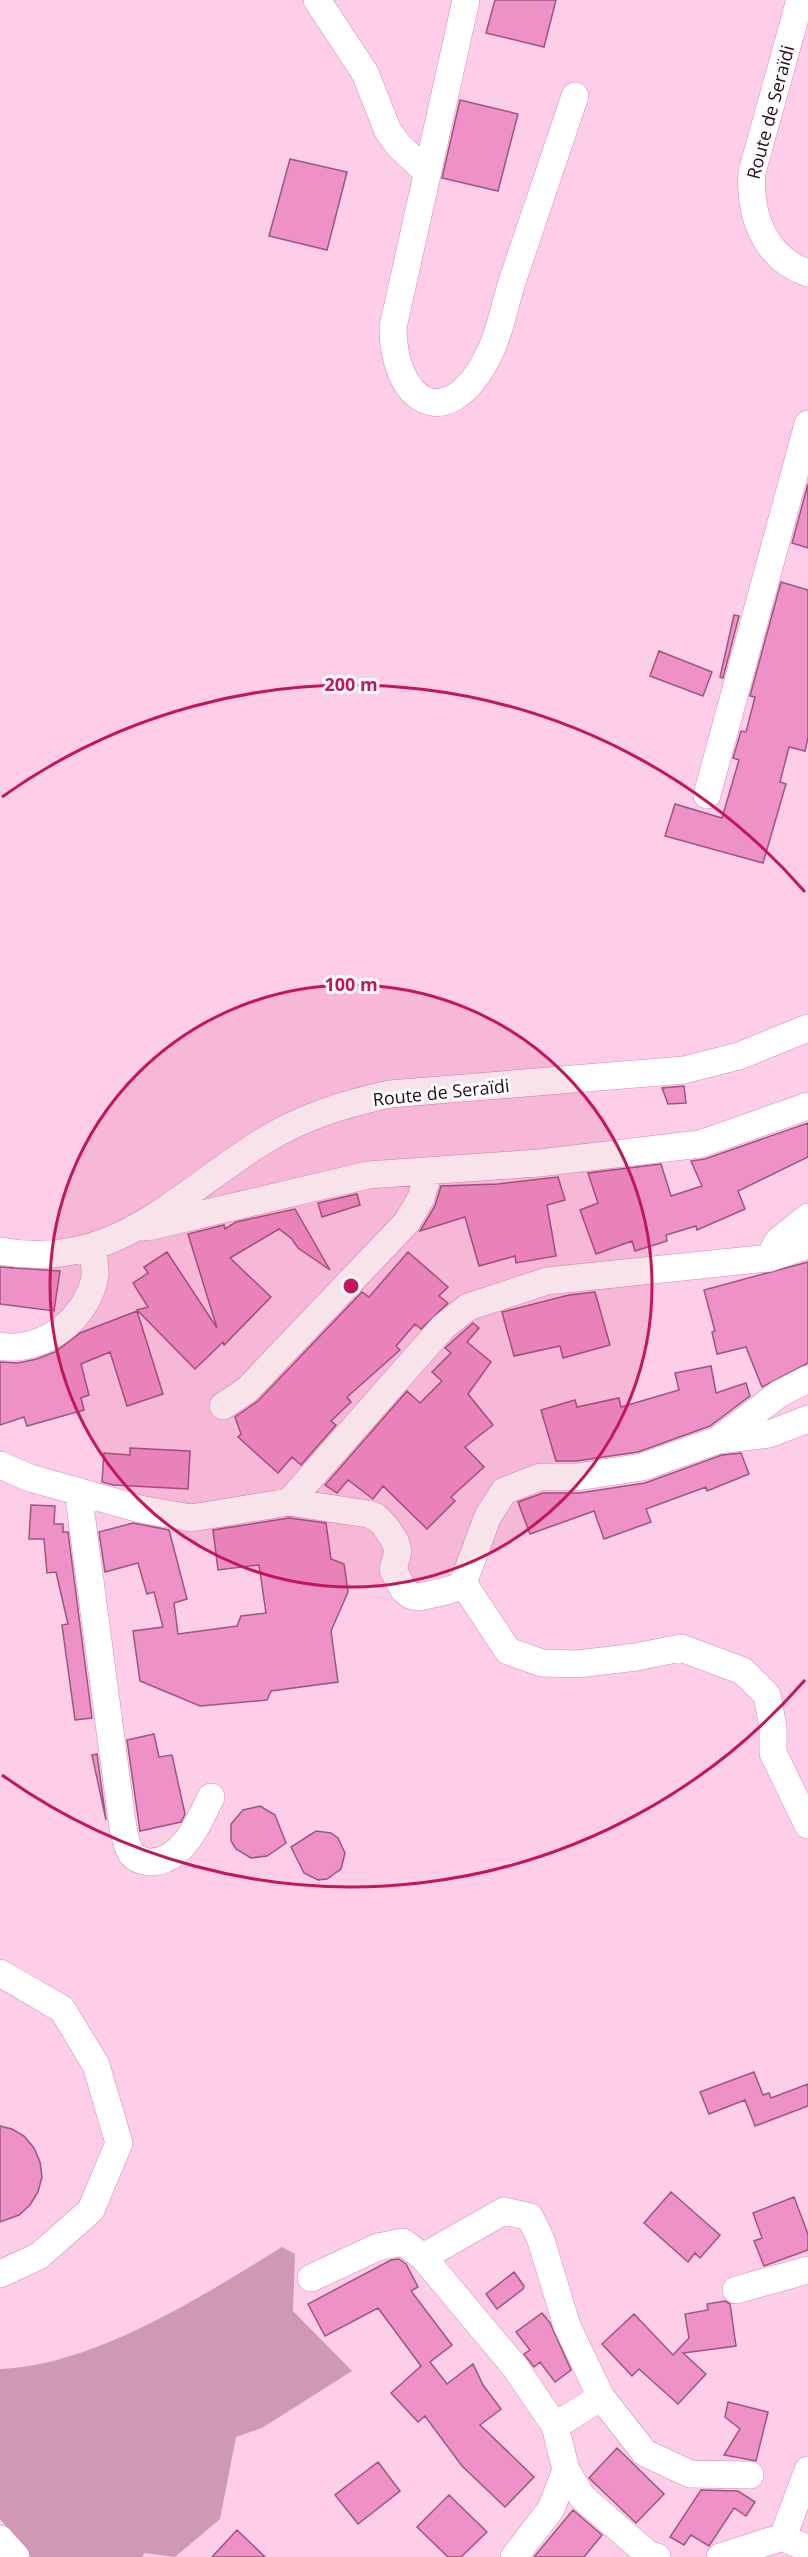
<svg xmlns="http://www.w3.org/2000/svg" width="808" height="2557" font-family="'Open Sans',sans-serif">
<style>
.green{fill:#d098b7}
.building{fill:#ed91c7;stroke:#9d5681;stroke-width:1.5}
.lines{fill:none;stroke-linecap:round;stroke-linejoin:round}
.minor-casing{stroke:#d58ab5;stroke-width:28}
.minor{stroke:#fff;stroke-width:27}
.ring{fill:none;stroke:#c2185b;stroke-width:3}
.labels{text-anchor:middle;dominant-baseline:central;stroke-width:6;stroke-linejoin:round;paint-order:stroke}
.street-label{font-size:18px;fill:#280c1e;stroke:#fefefe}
.centre{fill:#c2185b;stroke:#fefefe;stroke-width:3}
.ring-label{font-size:18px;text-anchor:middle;font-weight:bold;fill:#c2185b;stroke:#fefefe;stroke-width:6;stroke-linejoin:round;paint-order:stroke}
</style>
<rect width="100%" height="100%" fill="#fecde7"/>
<path class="green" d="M282 2247 295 2254 293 2311 352 2371 262 2428 236 2437 220 2519 175 2557 145 2553 142 2557H31L0 2519V2369C96 2365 202 2296 282 2247Z"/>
<path class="building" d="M495 0H556L544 47 486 33Z
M460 100 518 114 498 191 442 178Z
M290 159 347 172 327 250 269 236Z
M808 484V548L792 543Z
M781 582 808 590V738L805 751 789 747 780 782 786 784 763 863 665 836 675 804 722 818 739 760 733 758 741 731 746 732 755 697 750 696Z
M734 615 739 616 723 678 720 677Z
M659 651 712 672 703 696 650 676Z
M684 1086 686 1103 668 1104 662 1088Z
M808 1123V1157L738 1191 745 1209 697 1230 696 1226 666 1235 667 1241 635 1251 632 1241 596 1254 580 1210 598 1203 588 1173 661 1164 671 1196 702 1186 691 1161 705 1159Z
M558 1177 565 1200 547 1205 556 1256 516 1263 515 1256 479 1266 465 1217 420 1231 435 1206 441 1186 498 1184Z
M357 1194 360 1205 322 1217 318 1203Z
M295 1209 330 1270 298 1248 292 1239 279 1229 230 1258 271 1297 224 1345 223 1342 195 1369 137 1310 148 1307 133 1283 148 1273 144 1267 167 1252 217 1328 188 1234 224 1225 225 1229 236 1222Z
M408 1252 448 1287 439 1296 448 1303 421 1329 415 1324 396 1346 400 1350 347 1397 351 1402 331 1421 336 1425 301 1465 292 1457 278 1473 238 1437 241 1434 235 1417 258 1401 362 1292 369 1297Z
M808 1262V1363L762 1387 746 1347 717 1354 712 1332 715 1331 704 1290Z
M0 1267 60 1271 54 1311 0 1304Z
M595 1292 610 1345 563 1358 560 1346 514 1356 502 1312 569 1295Z
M137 1311 163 1394 127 1406 110 1352 81 1364 89 1395 81 1398 84 1410 27 1426 24 1417 0 1425V1362L18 1363 37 1359 55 1352 80 1333Z
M473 1323 479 1328 467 1342 491 1362 468 1394 493 1425 465 1447 484 1467 451 1497 455 1501 427 1529 383 1486 373 1499 348 1480 337 1493 325 1485 407 1391 420 1403 442 1381 432 1372 451 1353 445 1348Z
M711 1366 716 1393 746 1383 750 1396 710 1426 638 1452 576 1461H556L541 1410 575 1400 577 1407 619 1398 621 1407 679 1390 675 1373Z
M130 1448 190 1451 188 1489 113 1485 102 1482 104 1453 130 1455Z
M741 1453 749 1474 707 1491 706 1487 646 1509 651 1522 604 1539 594 1511 530 1534 518 1502 543 1493H579L645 1483 722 1455Z
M31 1505 55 1506 54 1524H63V1532H68L92 1718 75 1720 62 1625 68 1624 56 1572 47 1573 44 1539H29Z
M289 1518 326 1523 331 1559 344 1564 348 1592 331 1631 338 1682 271 1691 267 1700 200 1706 140 1681 133 1631 163 1627 154 1592 147 1594 138 1563 105 1572 99 1532 133 1523 169 1530 187 1599 174 1603 178 1634 237 1626 241 1616 266 1613 259 1565 218 1570 213 1530Z
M154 1734 159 1757 172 1755 185 1814 181 1822 140 1831 127 1740Z
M97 1754 106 1820 92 1755Z
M260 1806 275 1815 286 1843 267 1856 251 1858 236 1849 231 1841V1824L243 1810Z
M316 1831 331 1833 338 1838 345 1853 341 1869 327 1879 318 1880 304 1873 291 1847Z
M754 2072 763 2095 769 2093 771 2098 808 2084V2106L755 2126 745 2100 709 2114 700 2092Z
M0 2126 12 2129 24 2136 34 2148 40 2162 42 2177 38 2192 30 2205 19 2215 0 2222Z
M671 2192 720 2235 700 2258 695 2253 688 2262 644 2223Z
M794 2197 808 2234V2250L764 2266 754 2241 762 2238 753 2213Z
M399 2259 406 2264 418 2287 411 2291 452 2345 430 2362 447 2384 473 2364 483 2385 501 2409 480 2425 534 2477 505 2507 462 2466 425 2416 418 2422 391 2393 421 2366 378 2308 325 2336 308 2304 391 2260Z
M514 2272 524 2286 523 2289 497 2309 486 2294Z
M725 2301 730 2304 736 2346 683 2353 706 2374 678 2404 639 2369 632 2376 602 2344 634 2314 673 2355 689 2338 685 2314 708 2310 707 2304Z
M542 2313 550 2323 571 2370 555 2382 540 2362 534 2367 524 2354 530 2350 516 2332Z
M728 2402 768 2412 756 2461 724 2455 740 2429 725 2417Z
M617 2448 664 2494 636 2523 589 2478Z
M378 2462 400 2491 358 2524 335 2495Z
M701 2490 738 2491 755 2502 746 2516 734 2508 709 2546 691 2535 684 2545 670 2537Z
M449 2495 487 2532 461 2557H448L417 2527Z
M573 2510 602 2535 584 2557H534Z
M237 2530 265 2557H212Z"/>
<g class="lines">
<defs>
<path id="minor" d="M317 0 365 73 388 131 399 146 426 171
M466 0 393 327C393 402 446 435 486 360 499 337 504 307 512 282 533 220 554 158 575 96
M800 0 752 172C749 215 764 258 808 273
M707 795 808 424
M148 1227 368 1175 539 1163 700 1144 808 1106
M0 1251C113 1272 174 1197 262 1142 302 1117 344 1104 390 1094L684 1070 739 1056 808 1028
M769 1258 778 1241 808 1217
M0 1346C42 1354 88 1318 95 1276 96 1268 93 1257 92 1249
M223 1406 247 1390 407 1222 421 1198 429 1171
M718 1440 779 1394 808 1379
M0 1465 30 1478 140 1509 191 1518 289 1502 368 1514 376 1517 385 1526 395 1541 398 1551 393 1570 404 1590 410 1595 419 1597 442 1592 456 1588 463 1583 488 1516 504 1491 540 1477H577L642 1467 718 1440 769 1434 808 1419
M78 1491 123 1828C125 1835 126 1844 130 1851 133 1858 142 1861 149 1862 182 1863 199 1822 211 1797
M289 1502 443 1327 468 1307 547 1281 769 1258 808 1245
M463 1583 508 1651 542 1663 578 1664 636 1657 681 1648 743 1671 767 1695 773 1727V1753L808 1825
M0 1973 62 2009 96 2065 119 2143 91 2210 39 2256 0 2274
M423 2257 515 2367 555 2426
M311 2278 378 2247 403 2242 423 2257 504 2211 530 2217 541 2240 567 2326 601 2397 645 2453 690 2474 750 2475
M736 2290 808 2270
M601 2397 555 2426 566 2470 582 2497 648 2554 657 2557
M783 2537 808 2470
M0 2539 16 2557
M514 2557 551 2509 566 2470
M720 2557 783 2537 808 2549"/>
</defs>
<use href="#minor" class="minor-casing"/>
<use href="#minor" class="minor"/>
</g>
<circle cx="351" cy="1286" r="301" fill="#c2185b" fill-opacity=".12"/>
<g class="ring">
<circle cx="351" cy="1286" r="301"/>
<path d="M805 1680A601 601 0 0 1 2 1775M2 797A601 601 0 0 1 805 892"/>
</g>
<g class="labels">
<g class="street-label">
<text transform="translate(770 112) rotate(-75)">Route de Seraïdi</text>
<text transform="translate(441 1092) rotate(-6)">Route de Seraïdi</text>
</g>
</g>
<circle cx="351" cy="1286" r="9" class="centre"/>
<g class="ring-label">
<text x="351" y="691">200 m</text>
<text x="351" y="991">100 m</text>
</g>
</svg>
